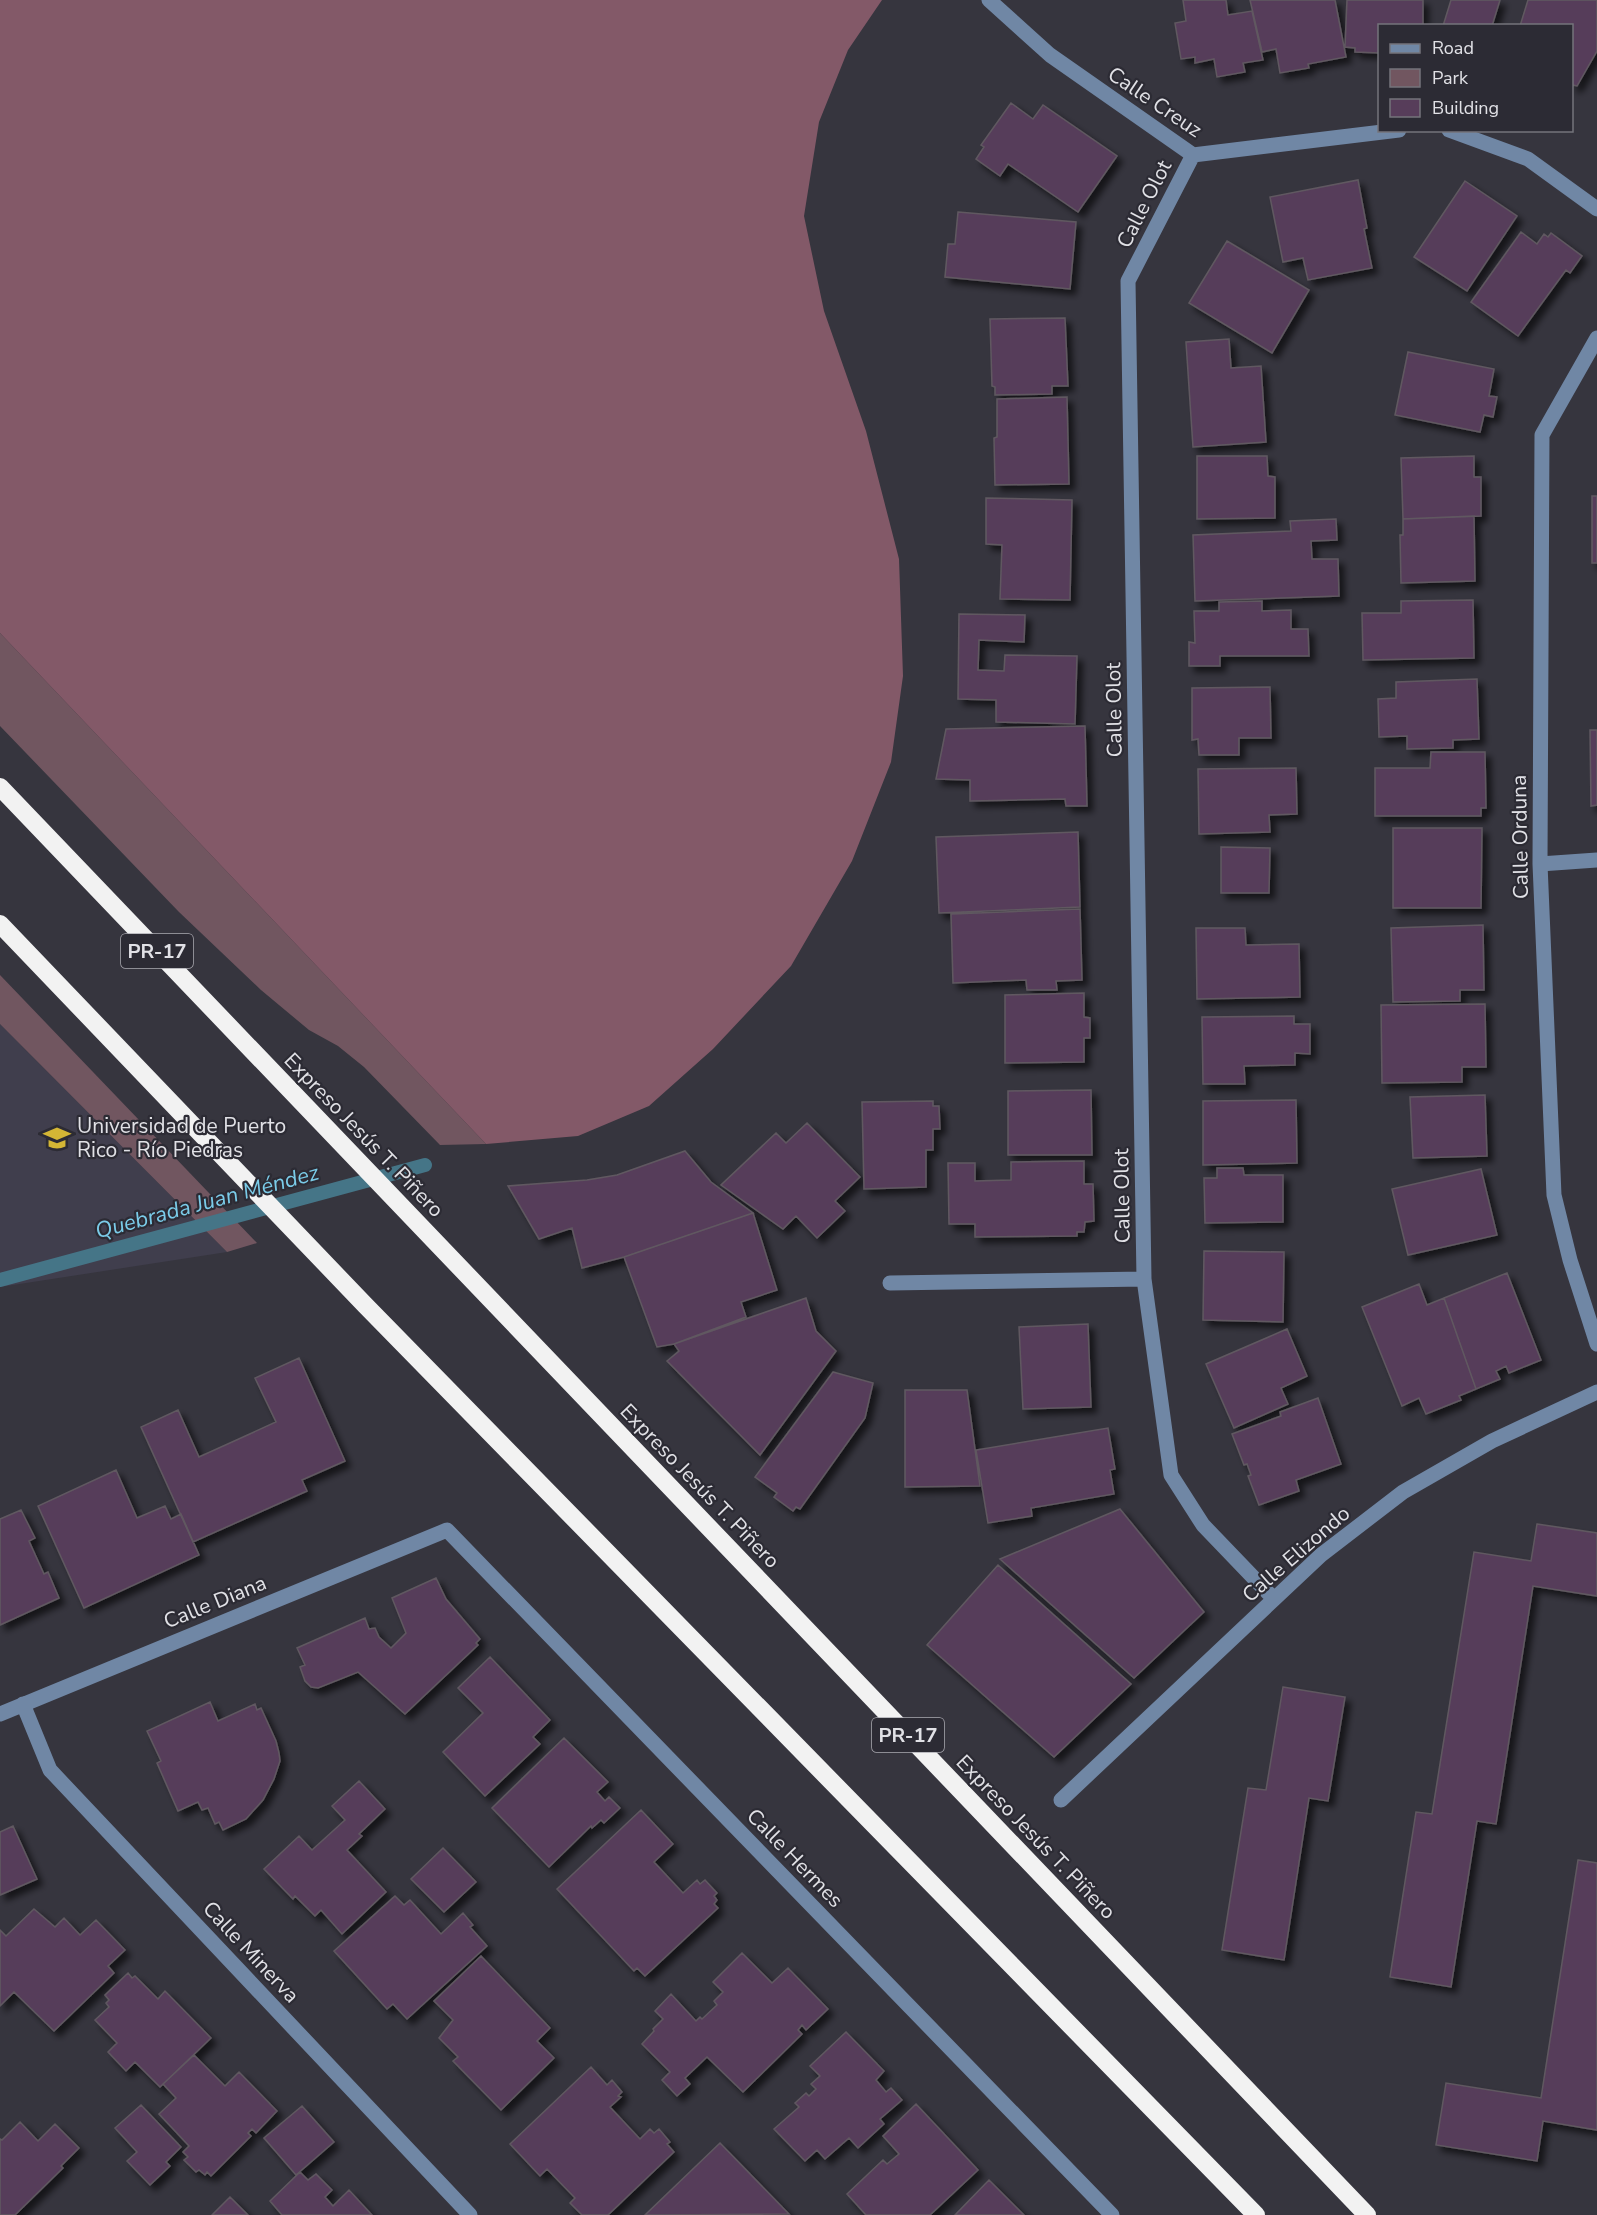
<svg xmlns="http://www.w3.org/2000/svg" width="1597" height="2215" font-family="'Nunito Sans',sans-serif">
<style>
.built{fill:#403e4d}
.green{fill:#715660}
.forest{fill:#835968}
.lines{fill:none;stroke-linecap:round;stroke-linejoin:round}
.stream{stroke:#457587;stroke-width:14}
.building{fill:#573d5a;stroke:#605961;stroke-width:1.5;filter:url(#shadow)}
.minor{stroke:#7087a5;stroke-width:15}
.highway{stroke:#f2f2f2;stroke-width:18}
.labels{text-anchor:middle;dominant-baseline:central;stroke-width:4.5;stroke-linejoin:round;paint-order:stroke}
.shield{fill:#2c2b34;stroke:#abaab1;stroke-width:1.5}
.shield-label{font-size:20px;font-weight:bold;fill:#e1e1e6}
.street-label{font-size:21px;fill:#e1e1e6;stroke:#2c2b34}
.poi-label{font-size:21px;fill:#e1e1e6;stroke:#2c2b34;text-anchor:start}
.water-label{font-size:22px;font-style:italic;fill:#7bcce9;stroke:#2c2b34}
</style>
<defs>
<filter id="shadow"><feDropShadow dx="5.5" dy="5.5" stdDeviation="3" flood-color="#0009"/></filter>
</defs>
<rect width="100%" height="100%" fill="#36353e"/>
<path class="built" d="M0 1024 227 1252 0 1287Z"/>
<path class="green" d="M0 633 486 1144 440 1145 364 1067 338 1046 309 1030 261 990 179 912 0 726Z
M0 975 257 1243 227 1252 0 1024Z"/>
<path class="forest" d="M0 0H882L848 50 819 122 804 216 824 311 866 431 899 559 903 676 891 762 852 861 791 966 713 1049 649 1106 578 1136 486 1144 0 633Z"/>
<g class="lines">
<path class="stream" d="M0 1280 425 1165"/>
</g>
<path class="building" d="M1183 0H1226L1228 15 1252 11 1263 60 1243 63 1245 72 1217 77 1214 59 1195 63V57L1181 59 1175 23 1186 21Z
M1250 0H1335L1346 57 1308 64 1309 68 1280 73 1276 49 1262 52Z
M1347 0H1423V26H1380V53L1355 52V48L1345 47Z
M1451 0H1500L1492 26H1443Z
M1528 0H1597V51L1577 86 1573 85 1572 88V26H1520Z
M1011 103 1033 119 1043 105 1117 156 1078 212 1008 164 1000 176 976 159 984 147 981 145Z
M1358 180 1367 228 1364 229 1372 268 1308 280 1303 258 1283 262 1270 197Z
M1465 181 1517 216 1467 291 1414 257Z
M958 212 1076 222 1070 289 945 277 948 244H955Z
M1521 232 1537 244 1544 234 1548 237 1551 233 1582 256 1570 273 1566 270 1518 336 1471 302Z
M1227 241 1309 290 1272 353 1189 303Z
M1065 318 1068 386H1052V394L995 395V387L992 386 990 319Z
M1229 339 1231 368 1261 366 1266 442 1193 447 1186 342Z
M1408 352 1494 369 1489 396 1497 397 1493 417 1484 415 1480 432 1395 415Z
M1067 397 1069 484 995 485 994 438 997 437V399Z
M1197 456H1267L1268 476 1275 477V518L1197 519Z
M1474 456V477H1481V516L1403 519 1401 458Z
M1592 496H1597V563H1592Z
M986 498 1072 500 1070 600 1000 599 1002 545 986 544Z
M1474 516 1475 581 1401 583 1400 535H1403V519Z
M1336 519 1337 540 1311 541 1312 559H1338L1339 596 1195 601 1193 535 1291 531 1290 521Z
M1473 600 1474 658 1363 660 1362 613H1401V601Z
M1262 601V611L1291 610V629H1308L1309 656H1220V666H1189V642L1195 643 1194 611H1219V602Z
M959 614 1025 615 1024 642 979 640 978 670 1004 671 1005 655 1077 656 1075 724 996 722V700L958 699Z
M1477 679 1479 739 1453 740V748L1407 749V736L1379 737 1378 699 1396 698V682Z
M1270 687 1271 738H1239V755H1199L1198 739 1192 740V688Z
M1085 726 1087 806H1066L1065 799 970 801V780L936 779 946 729Z
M1590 730H1597V805L1591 806Z
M1431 752H1485L1486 808H1481V816H1375V768H1430Z
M1296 768 1297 814 1269 815 1270 832 1199 834 1198 769Z
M1393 828H1482L1481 908H1393Z
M1078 832 1080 907 939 913 936 837Z
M1221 847 1270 848 1269 893H1221Z
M1080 909 1082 980 1056 981 1057 990H1027L1026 980 953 983 951 914Z
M1483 925 1484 990H1460V1001L1393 1002 1391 928Z
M1196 928H1245L1246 945 1299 944 1300 997 1197 999Z
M1084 993V1017L1090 1018V1038H1084V1062L1005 1063V995Z
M1485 1004 1486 1067H1462V1082L1382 1083 1381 1005Z
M1294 1016V1024H1310V1054L1295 1053V1065L1244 1066 1245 1084H1203L1202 1017Z
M1091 1090 1092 1155H1008V1091Z
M1485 1095 1487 1156 1413 1158 1410 1097Z
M1296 1100 1297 1163 1203 1165V1101Z
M933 1101V1106H939L940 1129H933V1150H926V1187L864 1189 862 1102Z
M807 1123 860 1177 835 1201 845 1211 817 1238 796 1216 783 1229 721 1185 776 1133 786 1143Z
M685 1151 711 1182 753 1213 624 1257 582 1268 572 1228 539 1239 508 1186 587 1180 617 1175Z
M1084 1161V1184H1093L1094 1221 1085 1222 1084 1232H1077V1236L975 1237V1224H949L948 1163H975V1181L1011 1180V1162Z
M1217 1168H1243L1244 1175H1283V1222L1205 1223 1204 1178H1217Z
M1481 1169 1497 1235 1408 1255 1392 1189Z
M753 1213 777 1290 741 1302 746 1317 674 1344 657 1347 624 1257Z
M1204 1251 1284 1252 1283 1322 1203 1320Z
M1507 1273 1541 1360 1509 1373 1506 1366 1496 1371 1500 1379 1476 1389 1444 1298Z
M1419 1284 1427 1305 1444 1298 1476 1389 1459 1396 1461 1400 1426 1414 1419 1398 1402 1406 1362 1307Z
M806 1298 816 1331 836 1351 760 1455 667 1361 679 1351 674 1344Z
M1088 1324 1091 1407 1023 1409 1019 1327Z
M1287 1329 1307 1376 1281 1388 1288 1404 1234 1428 1206 1364Z
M299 1358 345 1461 302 1480 307 1491 193 1542 141 1427 178 1410 199 1457 276 1422 255 1378Z
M833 1372 873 1383 865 1418 800 1509 796 1507 793 1511 774 1497 777 1493 755 1477Z
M905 1390H967L980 1486 905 1487Z
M1318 1398 1341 1464 1296 1480 1299 1491 1259 1505 1248 1476 1251 1475 1247 1464 1244 1465 1232 1434 1281 1416 1280 1412Z
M1108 1428 1115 1469 1110 1470 1114 1494 1031 1508 1032 1516 988 1523 976 1450Z
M116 1470 137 1518 165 1506 171 1519 181 1514 199 1555 84 1608 38 1506Z
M1120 1509 1204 1612 1134 1678 1000 1559Z
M21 1510 35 1538 29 1541 44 1574 48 1572 59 1598 0 1625V1519Z
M1537 1524 1597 1533V1596L1533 1586 1496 1824 1477 1821 1451 1987 1390 1977 1416 1812 1432 1814 1474 1552 1531 1561Z
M998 1565 1131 1684 1054 1757 927 1645Z
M436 1578 446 1599 480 1639 476 1643 478 1645 405 1714 358 1672 318 1688 311 1687 305 1681 300 1667 305 1665 297 1648 365 1618 369 1629 375 1628 379 1637 391 1648 406 1633 392 1598Z
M490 1657 550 1720 533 1737 540 1744 485 1796 443 1752 483 1713 458 1688Z
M1283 1687 1345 1697 1328 1801 1309 1798 1284 1960 1222 1950 1248 1788 1266 1790Z
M210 1702 218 1721 255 1704 257 1710 261 1708 276 1741 279 1753 280 1761 274 1779 263 1800 246 1819 223 1830 219 1822 215 1824 208 1808 202 1810 198 1802 178 1811 157 1763 161 1761 147 1731Z
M564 1738 608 1782 597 1792 605 1801 609 1797 620 1808 604 1823 601 1820 592 1828 591 1826 549 1867 492 1808Z
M359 1781 385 1809 359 1834 362 1836 347 1850 386 1892 342 1934 321 1910 315 1916 295 1896 293 1899 264 1869 299 1836 312 1850 345 1820 332 1806Z
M641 1810 673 1844 654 1862 683 1893 697 1880 700 1884 705 1880 717 1893 714 1896 717 1900 714 1904 718 1908 645 1976 637 1968 634 1971 557 1889Z
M13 1826 37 1879 0 1895V1832Z
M443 1848 476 1882 444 1912 411 1879Z
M1578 1860 1597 1863V2130L1543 2121 1537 2161 1436 2145 1446 2083 1541 2098Z
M395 1896 404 1905 410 1900 441 1934 463 1913 473 1925 470 1927 487 1946 407 2019 393 2004 387 2009 334 1951Z
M34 1909 55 1927 64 1918 80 1935 96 1920 125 1950 108 1966 114 1973 54 2031 14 1992 0 2006V1930L6 1936Z
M742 1953 772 1983 788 1968 828 2009 806 2030 802 2025 798 2030 802 2034 743 2092 707 2057 685 2078 690 2084 677 2096 662 2080 670 2072 642 2044 654 2031 653 2029 663 2019 655 2011 671 1994 696 2021 700 2017 702 2019 717 2005 714 2001 723 1992 713 1982Z
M481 1956 550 2028 537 2041 554 2058 501 2110 453 2061 458 2057 439 2038 453 2020 434 2001Z
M128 1973 132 1978 135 1976 158 1999 165 1991 211 2038 160 2087 135 2062 126 2071 108 2052 117 2043 95 2020 109 2007 106 2003 109 2000 105 1995Z
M846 2032 884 2071 876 2080 886 2092 891 2088 902 2100 880 2119 884 2124 858 2148 849 2138 825 2159 817 2150 805 2161 774 2129 799 2107 795 2103 806 2093 809 2096 816 2089 811 2084 820 2076 810 2066Z
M194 2055 225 2086 239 2072 277 2111 256 2133 252 2129 248 2133 251 2136 211 2176 207 2172 205 2175 199 2170 196 2172 184 2160 188 2157 183 2152 189 2146 159 2114 176 2098 163 2084Z
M591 2067 607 2085 612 2080 622 2092 618 2096 621 2097 610 2107 640 2139 650 2129 654 2133 659 2129 670 2142 667 2144 674 2152 608 2215H582L570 2203 575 2198 547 2169 540 2176 510 2144Z
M916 2104 978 2170 930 2215H866L847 2194 883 2160 887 2164 899 2154 883 2136Z
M141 2105 181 2147 166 2162 170 2166 150 2185 127 2161 137 2152 115 2128Z
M302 2106 334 2142 296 2175 264 2138Z
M20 2122 38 2141 55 2124 79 2148 61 2166 63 2168 15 2215H0V2139L2 2140Z
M720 2143 789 2214 645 2215Z
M300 2172 308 2180 316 2174 332 2190 325 2197 333 2206 349 2190 372 2215H282L270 2201Z
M989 2180 1024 2215H955Z
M230 2197 248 2215H212Z"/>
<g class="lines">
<path class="minor" d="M989 0 1050 55 1193 155 1399 130
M1449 130 1528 159 1597 209
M1193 155 1128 281 1144 1279 1171 1475 1203 1525 1274 1599
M1597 338 1542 435 1540 864 1554 1195 1570 1260 1597 1344
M1540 864 1597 860
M890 1283 1144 1279
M23 1704 50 1770 470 2215
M0 1714 447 1530 1112 2215
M1061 1800 1321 1555 1403 1492 1492 1441 1597 1392"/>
<path class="highway" d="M0 787 1367 2215
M0 924 365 1305 1256 2215"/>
</g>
<defs>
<symbol id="university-bare" viewBox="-9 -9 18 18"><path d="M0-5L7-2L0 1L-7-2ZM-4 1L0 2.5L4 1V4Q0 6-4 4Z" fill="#d4b635" stroke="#2c2b34" stroke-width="2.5" paint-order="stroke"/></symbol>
</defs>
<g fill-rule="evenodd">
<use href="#university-bare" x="38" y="1119" width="38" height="38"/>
</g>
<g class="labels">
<g class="shield">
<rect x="121" y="934" width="72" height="34" rx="4.5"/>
<rect x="872" y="1718" width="72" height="34" rx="4.5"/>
</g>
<g class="shield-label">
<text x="157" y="951">PR-17</text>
<text x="908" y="1735">PR-17</text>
</g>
<g class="street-label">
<text transform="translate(1155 102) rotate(34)">Calle Creuz</text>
<text transform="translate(1144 204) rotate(-63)">Calle Olot</text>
<text transform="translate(1114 710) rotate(-91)">Calle Olot</text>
<text transform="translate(1520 837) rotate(-91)">Calle Orduna</text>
<text transform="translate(364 1135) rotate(46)">Expreso Jesús T. Piñero</text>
<text transform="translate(1122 1196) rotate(-91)">Calle Olot</text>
<text transform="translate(700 1486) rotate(46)">Expreso Jesús T. Piñero</text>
<text transform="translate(1296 1554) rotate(-41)">Calle Elizondo</text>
<text transform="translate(215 1602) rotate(-22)">Calle Diana</text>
<text transform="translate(1036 1837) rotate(46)">Expreso Jesús T. Piñero</text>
<text transform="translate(795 1858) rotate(46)">Calle Hermes</text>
<text transform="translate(251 1952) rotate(47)">Calle Minerva</text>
</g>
<g class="poi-label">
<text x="77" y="1126">Universidad de Puerto<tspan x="77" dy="24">Rico - Río Piedras</tspan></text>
</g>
<g class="water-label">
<text transform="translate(207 1202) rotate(-15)">Quebrada Juan Méndez</text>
</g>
</g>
<rect x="1378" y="24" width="195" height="108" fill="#2c2b34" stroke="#74747b" stroke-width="1.5"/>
<rect x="1390" y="44" width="30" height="9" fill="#7087a5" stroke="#74747b" stroke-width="1.5"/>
<text x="1432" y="54" font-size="18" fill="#e1e1e6">Road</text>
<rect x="1390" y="69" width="30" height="18" fill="#715660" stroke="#74747b" stroke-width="1.5"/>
<text x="1432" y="84" font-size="18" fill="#e1e1e6">Park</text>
<rect x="1390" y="99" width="30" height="18" fill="#573d5a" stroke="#74747b" stroke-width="1.5"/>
<text x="1432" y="114" font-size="18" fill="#e1e1e6">Building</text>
</svg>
